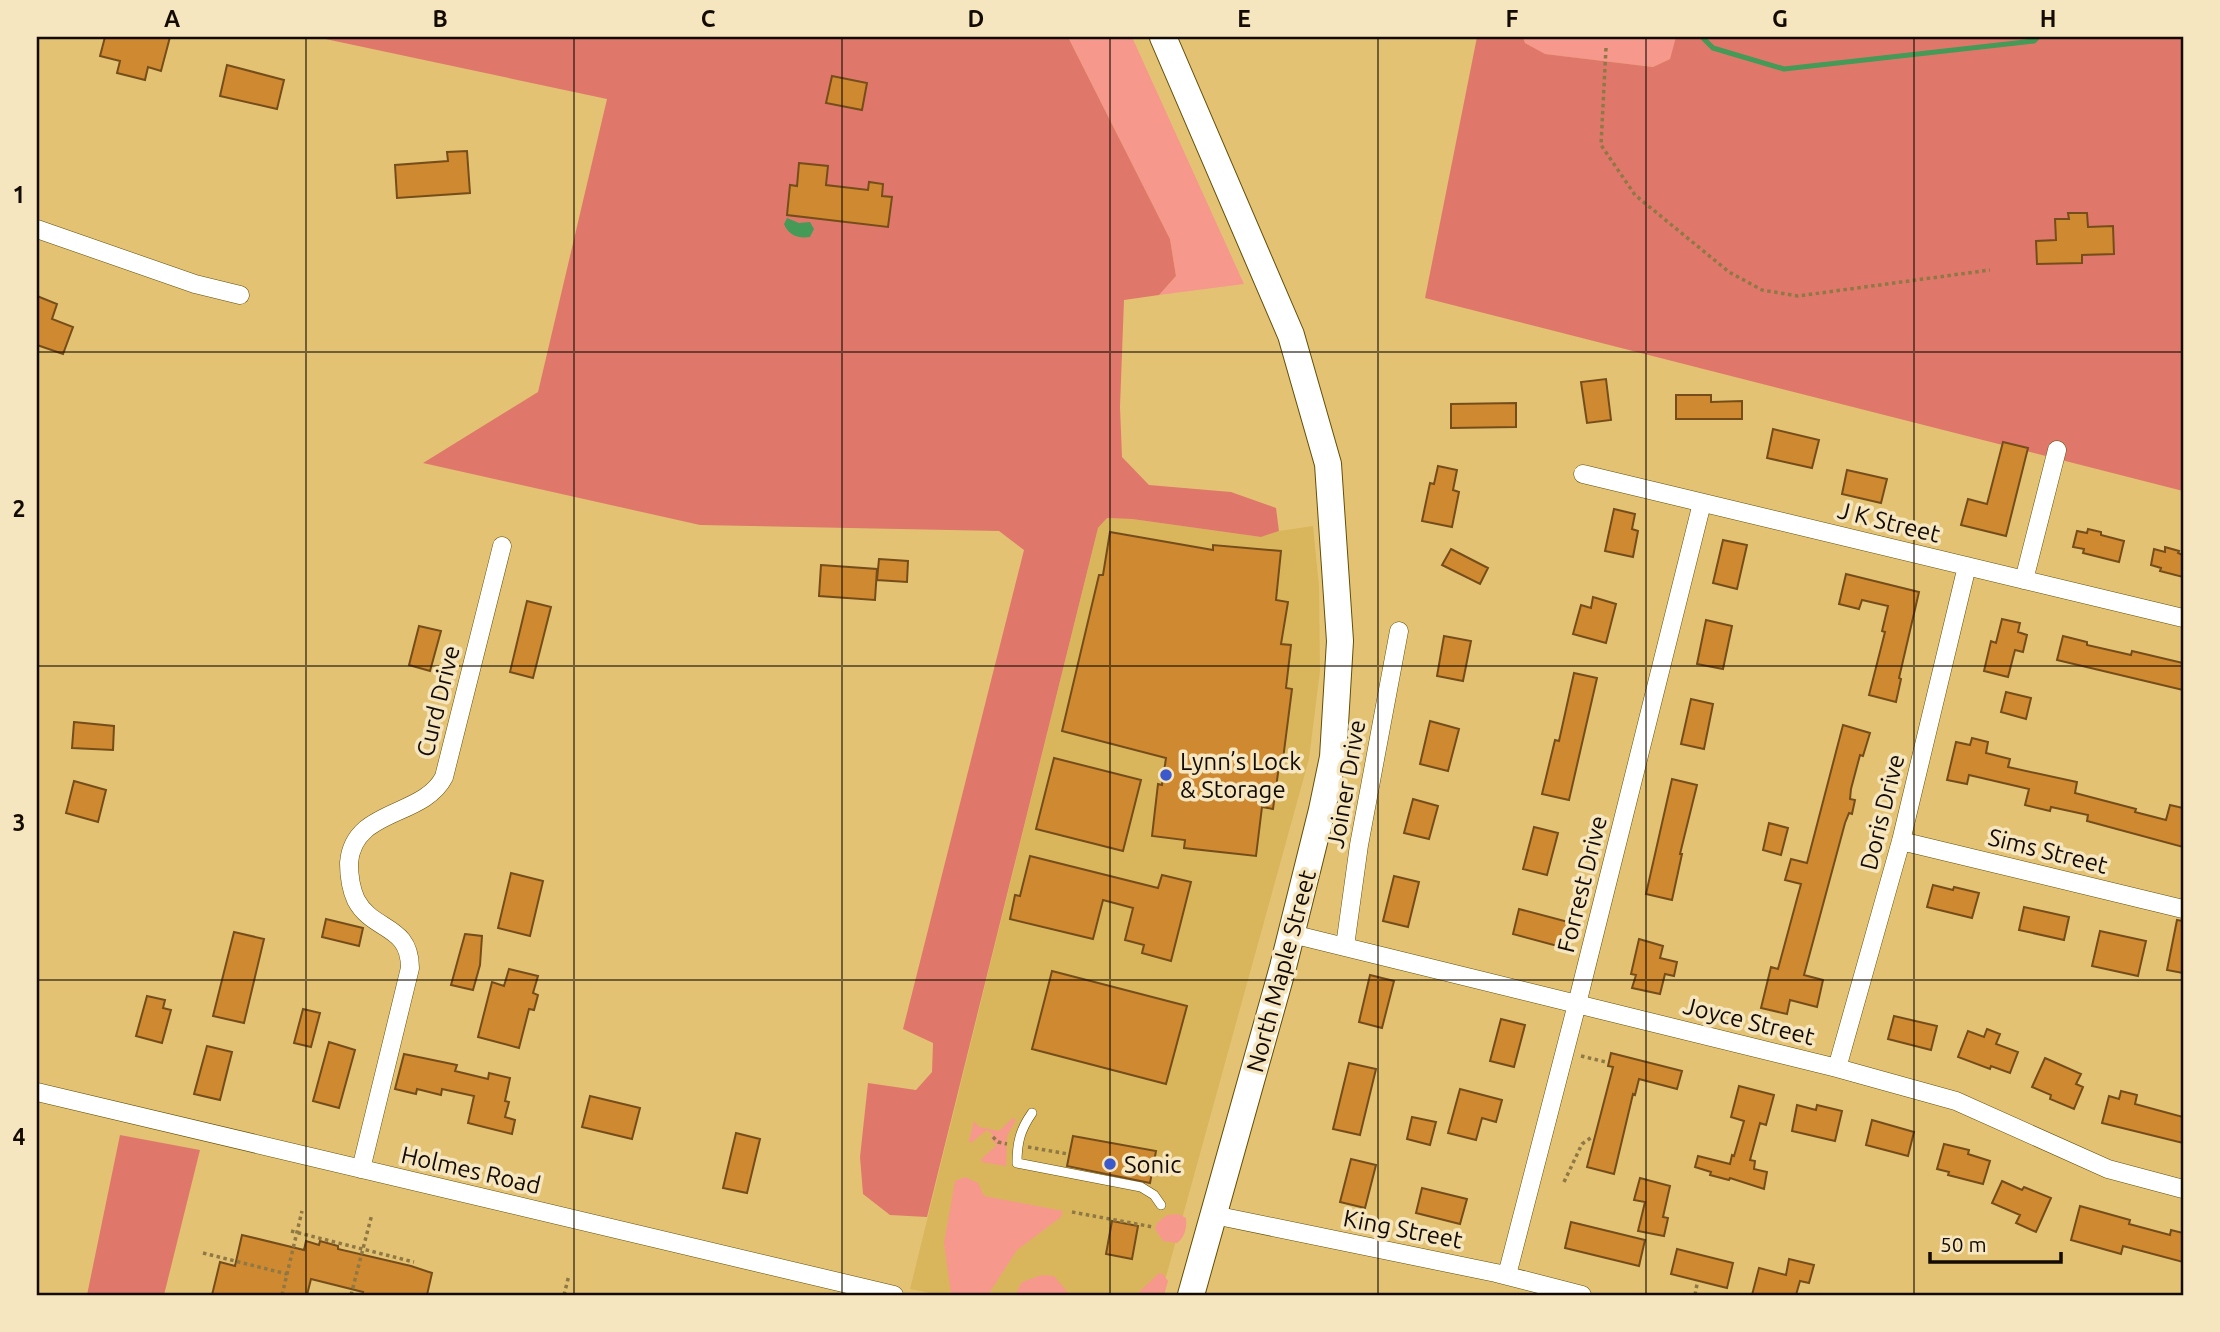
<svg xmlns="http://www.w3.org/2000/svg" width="2220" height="1332" font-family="Ubuntu,sans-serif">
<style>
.built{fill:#d9b65c}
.green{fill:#f6988c}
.forest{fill:#df786b}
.water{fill:#449a56}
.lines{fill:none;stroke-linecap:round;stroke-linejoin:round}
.stream{stroke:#449a56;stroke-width:5}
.building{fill:#cf8930;stroke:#754d1a;stroke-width:2}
.lane-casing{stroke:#644d07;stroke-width:10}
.street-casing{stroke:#644d07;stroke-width:19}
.secondary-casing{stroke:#644d07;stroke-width:28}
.path{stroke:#8f7844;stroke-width:3.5;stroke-dasharray:3.5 3.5;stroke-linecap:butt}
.lane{stroke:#fff;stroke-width:9}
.street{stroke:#fff;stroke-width:18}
.secondary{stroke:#fff;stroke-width:26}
.grid{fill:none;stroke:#140b00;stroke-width:2;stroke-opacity:0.55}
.poi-dot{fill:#3b59cb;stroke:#f6e6bf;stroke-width:2.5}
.labels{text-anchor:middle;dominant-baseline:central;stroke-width:7;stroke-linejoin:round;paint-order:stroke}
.street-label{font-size:24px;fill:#140b00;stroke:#f6e6bf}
.poi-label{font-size:24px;fill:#140b00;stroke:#f6e6bf;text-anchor:start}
.neatline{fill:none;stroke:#140b00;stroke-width:2.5}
.grid-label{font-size:23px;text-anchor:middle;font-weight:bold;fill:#140b00}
</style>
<rect width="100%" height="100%" fill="#e3c373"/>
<path class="built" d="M1107 518 1132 519 1261 537 1279 531 1313 526 1319 586 1320 671 1309 759 1161 1295H940L910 1289 1098 528Z"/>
<path class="green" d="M1068 37H1132L1244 284 1159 295 1176 276 1170 239Z
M1523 37H1676L1677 39 1670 59 1653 67 1544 54 1525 43Z
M1013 1118 1016 1120 1007 1136 1006 1166 982 1162 981 1159 997 1145 990 1138 993 1135 987 1130 971 1143 969 1141 974 1121 979 1127 999 1131Z
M965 1177 978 1183 984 1196 1063 1211 1061 1217 1017 1250 988 1295 951 1294 944 1243 955 1181Z
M1179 1214 1186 1218C1187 1228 1185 1237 1177 1243L1163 1241 1155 1229 1157 1223 1167 1215Z
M1159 1273 1163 1274 1168 1281 1164 1295H1136Z
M1042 1275 1054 1276 1070 1295H1015L1022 1282Z"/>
<path class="forest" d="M316 37H1068L1170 239 1176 276 1159 295 1124 300 1120 407 1122 457 1149 485 1231 492 1276 508 1279 531 1261 537 1132 519 1107 518 1098 528 927 1217 890 1215 863 1194 860 1157 868 1083 916 1090 932 1072 933 1043 903 1029 1024 550 999 531 700 525 423 463 538 392 607 99Z
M1477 37H1523L1525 43 1545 54 1653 67 1670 59 1676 37H2183V491L1425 298Z
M120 1135 200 1150 164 1295H87Z"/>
<path class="water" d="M787 218 799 223 810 222 814 229 810 237C799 239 788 235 784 224Z"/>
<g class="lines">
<path class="stream" d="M1702 37 1713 48 1784 69 2034 41 2038 37"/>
</g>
<path class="building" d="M105 37H170L161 71 148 67 145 80 117 73 120 61 100 56Z
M227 65 284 80 277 109 220 96Z
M832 76 867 83 862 110 826 103Z
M467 151 470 193 397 198 395 165 448 161 447 152Z
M799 163 828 166 826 185 868 190 869 182 883 184 882 196 892 197 888 227 787 215 790 185 797 186Z
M2068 213H2087L2088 227 2113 226 2114 254 2082 255V263L2037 264 2036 241 2056 240 2055 219H2069Z
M37 296 57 304 52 319 73 327 63 354 37 345Z
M1606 379 1611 420 1587 423 1581 382Z
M1676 395H1711V402L1742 401V419H1676Z
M1516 403V427L1451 428V404Z
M1773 429 1819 440 1812 468 1767 458Z
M2003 442 2028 448 2006 536 1961 525 1968 499 1987 504Z
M1438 466 1457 470 1453 490 1459 492 1452 527 1422 521 1430 483 1434 484Z
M1847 470 1887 479 1881 503 1842 494Z
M1614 509 1635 514 1632 529 1638 531 1633 557 1605 551Z
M2088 529 2101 532V535L2124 541 2119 562 2083 553 2084 549 2073 547 2077 531 2087 533Z
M1110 532 1213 550V545L1281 551 1276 600 1288 602 1281 644 1291 645 1286 688 1292 689 1282 767 1279 766 1273 809 1262 807 1256 856 1184 848 1185 840 1152 836 1158 784 1162 785 1166 758 1062 731 1099 575H1103Z
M1723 540 1747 545 1737 589 1713 583Z
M2165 547 2179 551 2178 553 2183 555V577L2160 571 2161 568 2151 565 2154 549 2165 552Z
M1451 549 1488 568 1480 584 1442 565Z
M879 559 908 561 907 582 877 580Z
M821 565 877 569 875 600 819 596Z
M1846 574 1919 592 1899 678 1901 679 1896 702 1869 695 1885 632 1882 631 1888 606 1862 600 1859 609 1839 604Z
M1593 597 1616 604 1606 643 1573 634 1581 605 1591 608Z
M527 601 551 607 533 678 510 672Z
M2002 619 2020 623 2018 632 2027 635 2023 652 2015 650 2008 677 1984 671 1991 641 1996 643Z
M1706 620 1732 626 1723 669 1697 664Z
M419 626 441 631 430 671 409 665Z
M1444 636 1471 641 1463 681 1437 676Z
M2063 636 2087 642V645L2131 655 2132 651 2183 663V690L2057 660Z
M1574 673 1597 678 1569 800 1542 794 1555 740 1559 741Z
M2006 692 2031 698 2026 719 2001 712Z
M1691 699 1713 704 1704 749 1681 744Z
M1430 721 1459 729 1448 771 1420 764Z
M74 722 114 726 113 750 72 748Z
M1843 725 1870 733 1863 756 1860 755 1851 789 1850 799 1855 800 1852 814 1849 813 1845 823 1804 975 1823 980 1817 1007 1790 1000 1787 1014 1761 1008 1771 967 1778 969 1801 884 1785 880 1791 859 1807 863Z
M1972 738 1988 742 1986 753 2010 759 2008 767 2077 782 2075 793 2136 809 2135 812 2166 820 2170 805 2183 808V847L2087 821 2088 815 2051 807 2050 811 2025 805 2029 789 1969 775 1967 784 1947 780 1956 742 1970 745Z
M1054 758 1141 780 1123 851 1036 829Z
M1672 779 1697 785 1680 854H1682L1672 900 1646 894Z
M74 781 106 790 98 822 66 813Z
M1413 799 1438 806 1429 839 1404 833Z
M1769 823 1788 828 1781 855 1763 850Z
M1534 827 1558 833 1547 875 1523 869Z
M1030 856 1158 888 1162 875 1191 882 1171 961 1142 953 1144 945 1125 940 1133 908 1103 900 1093 939 1010 919 1015 895 1020 896Z
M511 873 543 881 530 936 498 928Z
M1394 876 1419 882 1408 927 1383 921Z
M1933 885 1953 890 1954 887 1979 893 1972 918 1927 907Z
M2024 907 2069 917 2064 940 2019 930Z
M1519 909 1572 923 1565 948 1513 934Z
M326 919 363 928 359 946 322 937Z
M2177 920 2183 921V973L2167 970Z
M2100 931 2146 941 2138 976 2092 966Z
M234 932 264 939 244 1023 213 1016Z
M465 934 482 936 480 965 473 990 451 985Z
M1639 939 1663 946 1660 958 1677 962 1674 976 1665 974 1660 994 1632 988 1636 975 1631 974Z
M509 969 538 976 533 993 538 995 534 1010 529 1009 519 1048 478 1037 492 982 504 986Z
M1052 971 1187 1006 1166 1084 1032 1049Z
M1370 975 1394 981 1382 1028 1359 1022Z
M147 996 165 1000 163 1008 171 1010 162 1043 136 1036Z
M303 1009 320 1013 311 1047 294 1043Z
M1894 1016 1937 1026 1931 1050 1888 1039Z
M1501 1019 1525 1025 1514 1067 1490 1061Z
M1987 1029 2000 1034 1996 1044 2018 1052 2010 1073 1991 1066 1990 1069 1958 1057 1968 1031 1984 1037Z
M329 1042 355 1050 339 1108 313 1101Z
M207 1046 232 1052 220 1100 194 1094Z
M1611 1053 1682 1071 1677 1089 1639 1079 1635 1095 1633 1094 1614 1174 1587 1167 1613 1067 1608 1066Z
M404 1054 457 1065 455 1071 488 1079 489 1073 510 1078 505 1101 509 1102 505 1117 515 1120 512 1134 468 1123 474 1096 442 1089 441 1095 417 1089 416 1094 395 1089Z
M2045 1058 2081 1074 2076 1084 2083 1087 2074 1109 2050 1099 2051 1095 2032 1087Z
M1349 1063 1376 1069 1360 1135 1333 1129Z
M1739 1086 1774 1095 1766 1125 1760 1123 1750 1160 1755 1161 1754 1169 1767 1172 1764 1189 1730 1178 1729 1180 1710 1175 1711 1172 1695 1167 1698 1156 1730 1164 1732 1155 1734 1156 1744 1121 1731 1117Z
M1460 1089 1502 1100 1496 1122 1482 1118 1476 1140 1448 1133Z
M2121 1091 2137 1095 2135 1104 2183 1117V1143L2102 1123 2109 1096 2119 1099Z
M590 1096 640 1108 632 1139 582 1127Z
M1797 1105 1816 1110 1817 1105 1842 1111 1835 1141 1792 1131Z
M1412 1117 1436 1122 1430 1145 1407 1139Z
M1872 1120 1914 1132 1908 1156 1866 1145Z
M736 1133 760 1139 747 1193 723 1188Z
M1073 1136 1156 1151 1150 1183 1067 1166Z
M1944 1144 1969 1150 1968 1154 1990 1161 1983 1184 1948 1175 1949 1172 1937 1169Z
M1351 1159 1376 1165 1365 1208 1340 1202Z
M1640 1178 1670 1186 1663 1217 1668 1218 1664 1236 1638 1231 1645 1202 1634 1200Z
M2002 1181 2022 1190 2024 1187 2051 1198 2036 1232 2016 1223 2020 1215 1992 1203Z
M1422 1188 1467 1199 1460 1224 1416 1213Z
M2080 1206 2130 1220 2129 1224 2170 1235 2171 1230 2183 1233V1262L2123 1246 2121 1254 2071 1240Z
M1112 1221 1138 1226 1132 1259 1106 1254Z
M1571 1222 1645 1240 1639 1266 1565 1248Z
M242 1235 304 1250 306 1241 319 1245 320 1241 338 1246V1249L411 1266 432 1273 427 1295H362L363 1292 311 1279 307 1295H212L220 1262 235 1266Z
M1677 1249 1733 1263 1727 1288 1671 1274Z
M1789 1259 1814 1265 1809 1283 1800 1281 1796 1295H1752L1759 1268 1786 1275Z"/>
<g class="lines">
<defs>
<path id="lane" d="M1032 1113C1020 1130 1017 1143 1017 1163L1141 1187 1154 1195 1161 1205"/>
<path id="street" d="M37 229 195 284 240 295
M1583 474 2183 618
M2024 580 2057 450
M1901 841 2183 909
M1292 934 1837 1068 1956 1101 2108 1169 2183 1189
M1345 946 1359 845 1399 631
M1837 1068 1901 841 1967 566
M37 1092 894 1295
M361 1169 410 968C410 924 373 932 356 900 351 889 349 875 349 863 353 808 423 818 444 777L502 546
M1214 1215 1496 1273 1582 1295
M1507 1275 1577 1004 1702 503"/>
<path id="secondary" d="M1163 37 1291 335 1328 464 1340 641 1333 757 1322 810 1283 967 1191 1295"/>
</defs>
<use href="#lane" class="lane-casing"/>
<use href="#street" class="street-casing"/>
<use href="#secondary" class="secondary-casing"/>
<path class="path" d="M1606 48 1601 145 1635 195 1729 272 1762 290 1798 296 1990 270
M1581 1056 1606 1062
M993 1137 998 1142 1007 1144
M1028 1147 1068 1154
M1564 1182 1582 1144 1592 1137
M1072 1212 1153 1227
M291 1231 414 1262
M203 1253 287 1274
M282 1295 302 1211
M351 1295 372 1214
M564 1295 569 1275
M1695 1295 1697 1284"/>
<use href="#lane" class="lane"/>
<use href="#street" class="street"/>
<use href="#secondary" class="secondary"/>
</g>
<path class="grid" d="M306 37V1295M574 37V1295M842 37V1295M1110 37V1295M1378 37V1295M1646 37V1295M1914 37V1295M37 352H2183M37 666H2183M37 980H2183"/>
<g class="poi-dot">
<circle cx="1166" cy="775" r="7"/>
<circle cx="1110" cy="1164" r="7"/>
</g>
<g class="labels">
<g class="street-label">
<text transform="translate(1889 522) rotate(14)">J K Street</text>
<text transform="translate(438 701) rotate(-76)">Curd Drive</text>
<text transform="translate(1346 784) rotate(-80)">Joiner Drive</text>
<text transform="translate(1882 812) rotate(-76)">Doris Drive</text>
<text transform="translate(2048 851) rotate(14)">Sims Street</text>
<text transform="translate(1582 884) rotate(-76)">Forrest Drive</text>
<text transform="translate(1281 971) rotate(-75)">North Maple Street</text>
<text transform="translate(1749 1021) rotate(14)">Joyce Street</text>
<text transform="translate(471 1170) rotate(13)">Holmes Road</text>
<text transform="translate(1403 1229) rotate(11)">King Street</text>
</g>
<g class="poi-label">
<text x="1180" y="761">Lynn’s Lock<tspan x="1180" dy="28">&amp; Storage</tspan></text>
<text x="1124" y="1164">Sonic</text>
</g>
</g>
<rect width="2220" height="1332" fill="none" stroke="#f6e6bf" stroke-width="77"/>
<path d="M1930 1252v10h131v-10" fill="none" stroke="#140b00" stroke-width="3.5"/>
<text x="1940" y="1252" font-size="21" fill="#140b00" stroke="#f6e6bf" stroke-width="5" paint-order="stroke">50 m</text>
<rect x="38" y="38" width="2144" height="1256" class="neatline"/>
<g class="grid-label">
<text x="172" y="27">A</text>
<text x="440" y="27">B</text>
<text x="708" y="27">C</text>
<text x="976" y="27">D</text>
<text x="1244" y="27">E</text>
<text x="1512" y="27">F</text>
<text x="1780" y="27">G</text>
<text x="2048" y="27">H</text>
<text x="19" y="203">1</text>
<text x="19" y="517">2</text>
<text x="19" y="831">3</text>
<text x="19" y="1145">4</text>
</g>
</svg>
